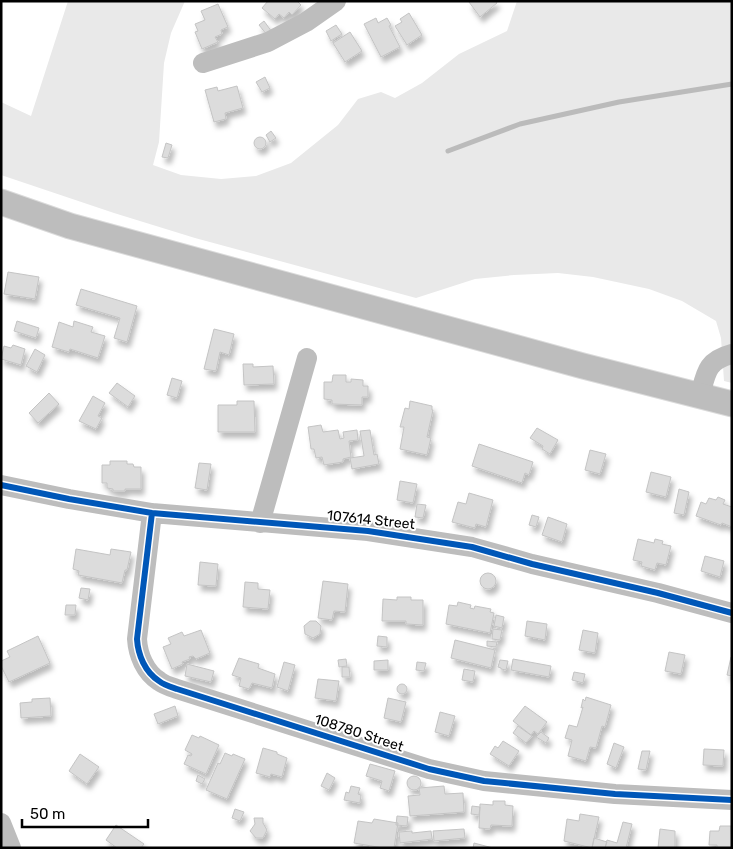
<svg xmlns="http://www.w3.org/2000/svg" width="733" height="849" font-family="Rubik,sans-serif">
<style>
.green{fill:#e9e9e9}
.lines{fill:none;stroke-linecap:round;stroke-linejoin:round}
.stream{stroke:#bbb;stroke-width:5}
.building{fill:#dcdcdc;stroke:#c4c4c4;filter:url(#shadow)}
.major-casing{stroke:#dbdbdb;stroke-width:27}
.minor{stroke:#bdbdbd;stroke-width:20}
.major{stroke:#bdbdbd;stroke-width:25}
.cycleway-casing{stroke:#fff;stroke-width:9}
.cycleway{stroke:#0057b8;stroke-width:6}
.labels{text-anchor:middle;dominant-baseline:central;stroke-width:4;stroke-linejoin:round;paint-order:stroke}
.street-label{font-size:14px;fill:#000;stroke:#fff}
</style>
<defs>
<filter id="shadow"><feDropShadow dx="3" dy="5.5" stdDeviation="2.5" flood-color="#0004"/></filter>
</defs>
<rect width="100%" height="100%" fill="#fff"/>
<path class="green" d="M68 1H185L171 33 164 63 159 142 153 165 181 175 221 179 256 176 291 163 338 125 358 99 381 92 395 98 422 83 459 54 507 31 517 1H732V383L724 381 721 338 716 321 682 301 649 289 593 277 558 273 514 275 475 279 416 298 195 238 114 213 1 175V102L31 116Z"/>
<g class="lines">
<path class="stream" d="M448 151 520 124 619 102 732 84"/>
</g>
<path class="building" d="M268 1H298V2L301 5 292 15 289 12 284 18 279 14 275 19 262 8Z
M470 1H496L497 3 480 17 469 2Z
M218 4 228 27 221 30 222 34 215 37 218 42 202 49 195 32 198 31 195 24 205 20 201 11Z
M409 13 422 35 407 45 395 26 402 22 400 19Z
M376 18 378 23 387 18 391 25 389 26 400 47 381 57 364 24Z
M264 21 272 32 267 35 259 25Z
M336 25 342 34 331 41 326 31Z
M350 32 362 51 345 62 333 43Z
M265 77 270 88 262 92 256 82Z
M237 86 243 108 225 113 226 119 214 122 205 90 217 87 218 91Z
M271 131 276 138 270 142 266 135Z
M254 143a6 6 0 1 1 12 0a6 6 0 1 1-12 0Z
M166 143 172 145 168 158 162 157Z
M8 272 39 277 35 299 4 294Z
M81 289 137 306 127 342 114 338 120 318 76 305Z
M17 321 39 328 36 338 14 331Z
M74 321 93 327 91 332 105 336 98 358 70 349 69 352 52 347 59 322 73 327Z
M214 329 234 334 229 355 220 352 216 371 204 369Z
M13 345 25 349 21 365 1 359 4 346 11 348Z
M35 349 45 355 37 372 26 366Z
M243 364H253V367L273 366 274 384 244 385Z
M333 375H346V382H351V379L363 380V386H368V397H362V405L332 404V400L324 399V382H332Z
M172 378 182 381 177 398 167 395Z
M117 383 135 396 128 407 109 393Z
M49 393 59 404 38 423 29 413Z
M93 396 105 403 98 416 102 418 96 429 79 421Z
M237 401H254L255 432H218V405H237Z
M410 401 432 406V410H433L427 437 431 438 427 455 400 449 404 427H400L405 408 409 409Z
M321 425 323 432 338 430 340 439 344 438 343 432 357 430 358 440 349 441 351 457 343 459V462L324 465 322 457 316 458 314 449H311L308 427Z
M537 428 558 440 550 454 542 449 543 446 530 438Z
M370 430 374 455 377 454 379 464 352 469 350 458 364 456 360 431Z
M479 444 533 462 529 475 525 473 522 483 472 466Z
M590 450 606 454 600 474 585 470Z
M110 461H127V464H133L134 467H141V489H125V491H113V489L107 488V483H102V465H110Z
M199 463 211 464 207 490 195 488Z
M651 472 671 477 666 497 646 492Z
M400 481 417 484 413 503 397 500Z
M679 489 689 492 684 515 674 513Z
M469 493 493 500 486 527 476 524 475 528 452 522 458 502 466 504Z
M718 497 725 500 723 504 732 507V527L722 523 721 525 696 516 701 502 706 504 709 498 716 500Z
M417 504 426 505 423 518 415 517Z
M532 515 539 517 536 527 529 525Z
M548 517 567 524 562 542 542 535Z
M638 539 654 543 655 539 663 541 662 544 671 546 666 565 657 563 655 570 641 566 642 562 633 560Z
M76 549 110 555 111 549 131 552 127 570H125L122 583 78 575 79 571 73 569Z
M705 556 724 561 720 577 701 571Z
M200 562 218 564 216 586 198 585Z
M480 581a8 8 0 1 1 16 0a8 8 0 1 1-16 0Z
M323 581 348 584 345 612 334 611 332 620 318 618Z
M245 582 258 583V589L270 590 268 609 243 607Z
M81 588 90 589 88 600 79 598Z
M397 597H411V600H423V625L406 624V621H382L383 599 397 600Z
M458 602 471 605 470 608 474 609 475 606 491 609 490 612 494 613 490 633 446 624 449 605 457 606Z
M66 605H76L75 615H65Z
M496 615 504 617 502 628 494 626Z
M310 621H316L321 626 320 634 313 638 305 634 304 626Z
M527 621 547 624 545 640 525 636Z
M493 629 502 630 500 640 492 639Z
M201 630 210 653 196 659 193 656 189 657 190 659 182 662 183 664 172 669 163 647 171 644 168 638 182 632 184 636Z
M583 630 598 633 595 653 579 650Z
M38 636 50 663 9 682 1 666V661L10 657 7 651Z
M378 636 387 637V647L377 646Z
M455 640 495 650 491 668 451 658Z
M487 641 497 642 496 647 487 646Z
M669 652 685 655 681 674 665 671Z
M731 657H732V676L727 675Z
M239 658 259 664 258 668 275 674 272 688 252 683 249 689 239 686 241 678 232 675Z
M346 659 347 666 339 667 338 660Z
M513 659 551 666 549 677 511 670Z
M388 660V670H374V661Z
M500 660 508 661 506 670 501 669V668L498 667Z
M284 662 295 665 288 691 277 687Z
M417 662 426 663 424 671 416 670Z
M187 664 214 671 211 682 185 676Z
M342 667H349L350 677H342Z
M464 669 475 671 473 682 462 680Z
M574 672 585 674 583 683 572 680Z
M318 679 339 681 336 701 315 698Z
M397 689a5 5 0 1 1 10 0a5 5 0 1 1-10 0Z
M586 697 611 705 605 727 602 726 596 748 590 747 586 761 568 756 572 740 565 738 569 725 577 727 583 707 581 708 583 699 585 701Z
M50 698 51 716 21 718 20 703 32 702V699Z
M388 698 406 702 401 722 384 718Z
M175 706 178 716 158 724 154 714Z
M525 706 547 722 538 734 534 731 531 735 513 721Z
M440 712 455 716 449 736 435 732Z
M518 726 532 736 526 743 513 733Z
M541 732 549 738 546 743 536 737Z
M192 735 199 738 200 736 219 745 206 774 184 764 188 755 191 756 192 754 185 750Z
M503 741 519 751 509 766 490 754 495 746 498 748Z
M614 743 624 747 616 768 607 764Z
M263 748 277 752V754L287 758 282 777 271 774 270 777 256 773Z
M704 749 724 750 723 766 703 765Z
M642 751H650L646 770 638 769Z
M225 753 232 756 233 754 245 759 227 799 206 790 218 763 220 764Z
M80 754 99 767 87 784 69 771Z
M370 764 395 771 389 791 380 788 382 781 366 776Z
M327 773 335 778 329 790 321 786Z
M198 775 205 779 202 784 196 781Z
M407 783a7 7 0 1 1 14 0a7 7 0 1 1-14 0Z
M351 786 360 788 358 794 361 795 360 803 344 800 346 792 349 793Z
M444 786 445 794 463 793 464 812 410 816 408 796 420 795 419 788Z
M493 801H505V805L513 806 512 826 491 825 490 829 479 828 480 804 493 805Z
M472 806 480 807 479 815 471 814Z
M235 809 244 812 240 821 232 818Z
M580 814 599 817 592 848 564 841 567 819 579 821Z
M397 816 408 817 407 826 396 825Z
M254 818H263V823L267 830 263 838H256L250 831 255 824Z
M374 819 398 823 394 848H383L354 843 358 821 372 823Z
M623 822 632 824 626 848H605L607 840 617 843Z
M116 825 144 844 141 848H117L106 840Z
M720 826H731L732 848H717V845H709L710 831H719Z
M464 829 465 838 434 841 433 831Z
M660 829 675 831V848H658Z
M412 831V833L431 831 432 839 400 843 399 832Z
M594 838 607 842 605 848H592Z
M474 843 493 848H473Z"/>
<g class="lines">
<defs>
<path id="major" d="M1 202 70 226 583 366 732 404"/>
</defs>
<use href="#major" class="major-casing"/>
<path class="minor" d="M203 63 268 42 306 22 336 1
M700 396C706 373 706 361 732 354
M1 485 69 499 152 513 368 531 472 547 532 564 658 593 732 613
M152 513 137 639C138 655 145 672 159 681 164 685 171 687 177 689L429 769 484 781 615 794 732 800
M260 523 307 358
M1 823 11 848"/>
<use href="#major" class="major"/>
<defs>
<path id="cycleway" d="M1 485 69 499 152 513 368 531 472 547 532 564 658 593 732 613
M152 513 137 639C138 655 145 672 159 681 164 685 171 687 177 689L429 769 484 781 615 794 732 800"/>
</defs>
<use href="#cycleway" class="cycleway-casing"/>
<use href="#cycleway" class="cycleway"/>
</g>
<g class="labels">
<g class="street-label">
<text transform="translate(371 520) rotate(6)">107614 Street</text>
<text transform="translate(359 733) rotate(18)">108780 Street</text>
</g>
</g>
<rect width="733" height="849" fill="none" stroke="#000000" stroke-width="5"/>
<path d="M22 819v8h126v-8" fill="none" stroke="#000000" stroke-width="2.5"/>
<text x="30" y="819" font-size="15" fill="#000000" stroke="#ffffff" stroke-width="4" paint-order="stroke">50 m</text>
</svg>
